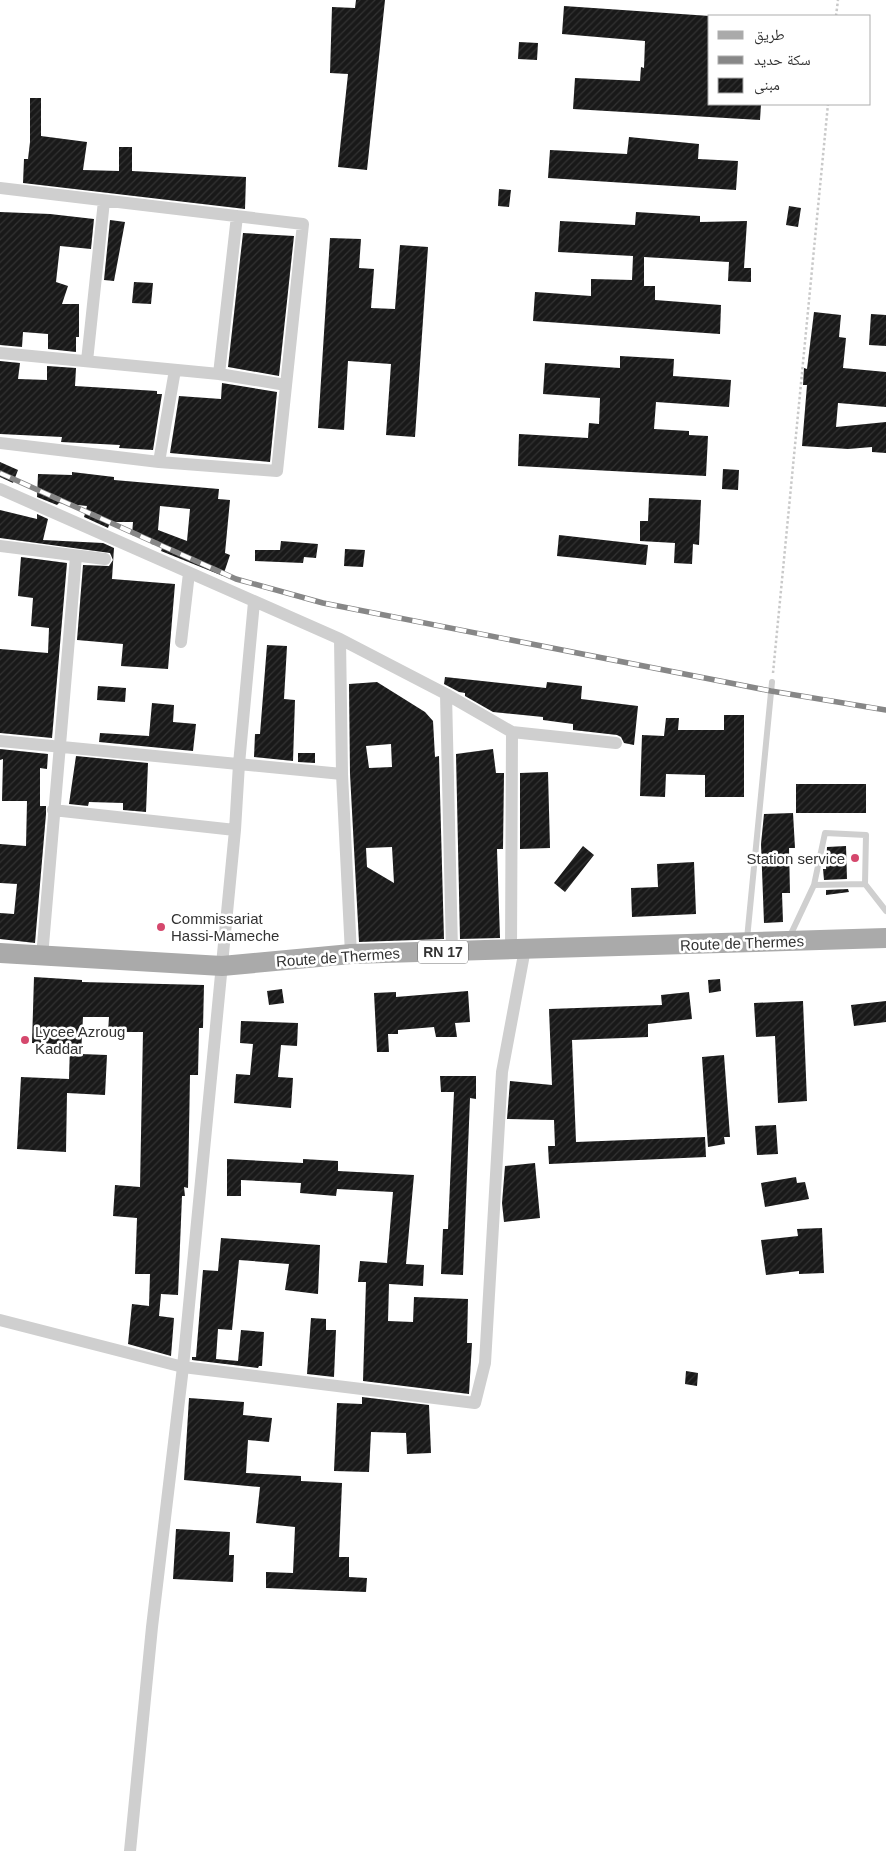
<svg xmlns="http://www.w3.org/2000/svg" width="886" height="1851" font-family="Helvetica,'Noto Naskh Arabic',sans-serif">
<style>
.building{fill:url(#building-hatch);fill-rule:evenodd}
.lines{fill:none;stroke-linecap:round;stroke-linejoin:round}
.path{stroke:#c9c9c9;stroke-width:2.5;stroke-dasharray:2.5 2.5;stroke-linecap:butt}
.lane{stroke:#cfcfcf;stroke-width:6}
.street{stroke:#cfcfcf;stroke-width:12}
.primary{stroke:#aaa;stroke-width:20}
.rail-casing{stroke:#878787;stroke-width:5.5}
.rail{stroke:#fff;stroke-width:4;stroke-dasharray:11;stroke-linecap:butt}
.poi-dot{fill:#d5486d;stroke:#fff;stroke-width:2}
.labels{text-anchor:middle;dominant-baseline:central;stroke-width:5;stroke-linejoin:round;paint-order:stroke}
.shield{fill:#fff;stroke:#707070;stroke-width:1}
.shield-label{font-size:14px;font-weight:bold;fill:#323232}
.poi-label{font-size:15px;fill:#323232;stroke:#fff;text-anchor:start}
.street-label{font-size:15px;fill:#323232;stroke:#fff}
</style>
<defs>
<pattern id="building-hatch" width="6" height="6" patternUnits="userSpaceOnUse" patternTransform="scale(1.25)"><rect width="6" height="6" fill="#191919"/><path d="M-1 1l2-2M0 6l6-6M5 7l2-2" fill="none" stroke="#323232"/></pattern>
</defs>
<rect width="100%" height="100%" fill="#fff"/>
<path class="building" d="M356 0H385L367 170 338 167 348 74 330 73 332 7 355 8Z
M564 6 710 16V104H761L760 120 573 109 575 78 640 81 641 67 644 68 645 41 562 34Z
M519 42 538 43 537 60 518 59Z
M30 98H41V136L87 142 83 170 119 171V147H132V171L246 177 245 209 23 183 24 159H28L30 142Z
M629 137 699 144 698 159 738 161 736 190 548 178 550 150 627 154Z
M499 189 511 190 509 207 498 206Z
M789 206 801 208 798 227 786 225Z
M0 212 50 214 94 219 91 249 60 246 56 282 68 286 62 304H79V337H76V352L48 349V334L23 332 22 347 0 345Z
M636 212 700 216V222L747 221 744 268H751V282L728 281 729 262 644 257V286H655V300L721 305 720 334 533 321 535 292 591 296V279L632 280 633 256 558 252 560 221 635 225Z
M110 220 125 222 114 281 104 280Z
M243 233 294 236 279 376 228 367Z
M330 238 361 239 359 268 374 269 371 308 395 309 400 245 428 247 415 437 386 435 391 364 348 361 344 430 318 428Z
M134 282 153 283 151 304 132 303Z
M814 312 841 315 839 337 846 338 843 368 886 372V407L838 403 836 427 886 422V453L872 452V447L848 449 802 446 807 385H803L804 368 807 369Z
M871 314 886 315V346L869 345Z
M620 356 674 359 673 376 731 380 729 407 656 402 654 429 689 431V435L708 436 706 476 518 466 519 434 588 438 589 423 599 424 600 398 543 394 545 363 620 368Z
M0 361 20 363 18 379 47 380V366L76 368 75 386 157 391V394H162L153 450 119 448 120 445 61 442 62 437 0 434Z
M222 383 277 392 270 462 170 453 179 396 221 399Z
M0 462 18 470 13 483 0 477Z
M723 469 739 470 738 490 722 489Z
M72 472 114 477V480L219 489 218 499 230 500 225 553 230 555 223 576 161 551 163 546 151 544V541L132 535 133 522H110L108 528 84 517 87 506 59 503 57 505 37 497 38 474 72 475ZM160 506 190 509 187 541 158 530Z
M649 498 701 500 699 545 693 544 692 564 674 563 675 543 640 541V521H648Z
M0 510 37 519V514L48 519 43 540 103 543 114 548 112 579 175 584 168 669 121 666 123 644 77 640 83 565 109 566 113 560 110 553 0 538Z
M559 535 648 545 646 565 557 556Z
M281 541 318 544 316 558 304 557 303 563 255 561V550H280Z
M345 549 365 550 363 567 344 566Z
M21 557 67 563 52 738 0 733V649L48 653 49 628 31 626 33 598 18 596Z
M267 645 287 646 284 699 295 700 293 761 254 757 255 734H260Z
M445 677 546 688 547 682 582 686 581 699 638 706 634 745 624 743 621 737 617 735 573 730V724L543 720V717L493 712 465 696V693L459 692 444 684Z
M377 682 425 712 433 721 435 757 439 756 444 939 359 942 350 774 349 684ZM391 744 392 767 369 768 366 746ZM392 847 394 883 367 867 366 848Z
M98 686 126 688 125 702 97 700Z
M152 703 174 705 173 722 196 724 193 751 99 742 100 733 149 736Z
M724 715H744V797H705V775L666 774 665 797 640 796 642 735 664 736 666 718H679L678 730H724Z
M0 749 48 754 47 769 40 768V806H46V814L35 943 0 939V913L14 914 17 884 0 883V844L26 846 27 801H2L3 759 0 760Z
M493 749 496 773H504L503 849H497L500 938 460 939 456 754Z
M298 753H315V763L298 762Z
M76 756 148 763 146 812 123 810V803L89 802 88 806 69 804Z
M548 772 550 848 520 849V773Z
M796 784H866V813H796Z
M793 813 795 848H789L790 893H782L783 922 764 923 761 844 764 814Z
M583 846 594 855 565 892 554 883Z
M846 846 847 879 824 880 823 869H826L827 847Z
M694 862 696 914 632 917 631 888 658 887 657 864Z
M848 889 849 892 826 895V890Z
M34 977 82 980V982L204 985 203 1028H199L198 1075H190L188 1188 184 1187 185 1196H182L178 1295 161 1294 159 1316 174 1318 171 1356 128 1344 132 1304 149 1306 150 1274H135L137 1218 113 1216 115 1185 140 1187 143 1032H108L109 1017H83L81 1054 107 1055 105 1095 67 1093 66 1152 17 1149 21 1077 69 1079 70 1045 32 1043Z
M720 979 721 991 709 993 708 980Z
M282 989 284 1003 269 1005 267 991Z
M468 991 470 1022 455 1023 457 1037H436L434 1027 398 1030V1034H388L389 1052H377L374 993 396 992V997Z
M689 992 692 1019 648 1024V1037L572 1040 576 1142 705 1137 706 1157 549 1164 548 1146H555L554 1120 507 1119 510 1081 552 1085 549 1009 662 1005 661 995Z
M803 1001 807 1101 778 1103 775 1036 756 1037 754 1003Z
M886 1001V1022L854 1026 851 1005Z
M241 1021 298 1023 297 1046 281 1045 278 1077 293 1078 291 1108 234 1103 236 1074 250 1075 253 1044 240 1043Z
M724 1055 730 1137H724L725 1144 708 1147 702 1057Z
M440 1076H476V1099L470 1098 463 1275 441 1274 443 1229H448L454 1092H441Z
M776 1125 778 1154 757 1155 755 1126Z
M227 1159 303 1163V1159L338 1161V1171L414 1175 406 1264 424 1265 423 1286 389 1284 388 1321 413 1322 414 1297 468 1299 467 1343H472L469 1394 363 1381 366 1282H358L360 1261 387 1263 393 1192 337 1189 336 1196 300 1193 301 1183 241 1180V1196H227Z
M535 1163 540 1218 504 1222 502 1203 505 1166Z
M796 1177 797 1183 805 1182 809 1199 765 1207 761 1183Z
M822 1228 824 1273 799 1274V1271L766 1275 761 1240 798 1236 797 1229Z
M221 1238 320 1245 318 1294 285 1290 289 1264 239 1260 232 1330 218 1329 216 1359 238 1361 241 1330 264 1332 262 1366H259L258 1368 192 1360V1357H196L203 1270 218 1271Z
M311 1318 326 1319V1330H336L334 1377 307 1374Z
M686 1371 698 1373 697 1386 685 1384Z
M362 1397 429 1405 431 1453 407 1454 406 1433 371 1432 369 1472 334 1471 337 1403 362 1404Z
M189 1398 244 1402 243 1415 272 1418 269 1442 248 1440 246 1473 301 1476V1481L342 1483 339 1557H349V1577L367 1578 366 1592 266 1588V1572L293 1573 295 1527 256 1523 260 1487 184 1480Z
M176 1529 230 1532 229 1555H234L233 1582 173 1579Z"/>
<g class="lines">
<path class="path" d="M836 16 838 0
M773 673 828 104"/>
<path class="lane" d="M814 885 825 833 866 835 865 884
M789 938 814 885 865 884 886 911
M747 939 772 682"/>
<path class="street" d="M0 188 303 224 277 471 159 462 0 443
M0 353 219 374 286 385
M87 361 104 201
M219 374 237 216
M159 462 175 370
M0 489 340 639 446 694 512 732 616 743
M0 546 105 559
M340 639 342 774 351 954
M181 642 189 573
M446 694 452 951
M0 741 342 774
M53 810 235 830
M511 950 512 732
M42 957 76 556
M0 1320 183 1367 475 1403 485 1363 502 1072 525 949
M130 1851 152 1627 183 1367 235 830 239 764 254 602"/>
<path class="primary" d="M0 953 222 966 351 954 886 938"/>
<defs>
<path id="rail" d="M0 473 236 579 323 603 771 691 886 710"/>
</defs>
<use href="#rail" class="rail-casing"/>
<use href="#rail" class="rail"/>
</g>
<g class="poi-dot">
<circle cx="855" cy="858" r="5"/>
<circle cx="161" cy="927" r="5"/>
<circle cx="25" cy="1040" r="5"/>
</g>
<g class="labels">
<rect class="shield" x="418" y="940.5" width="50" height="23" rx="4"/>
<g class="shield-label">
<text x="443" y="952">RN 17</text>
</g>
<g class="poi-label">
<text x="845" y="858" text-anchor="end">Station service</text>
<text x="171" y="918">Commissariat<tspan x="171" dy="17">Hassi-Mameche</tspan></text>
<text x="35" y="1031">Lycee Azroug<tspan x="35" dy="17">Kaddar</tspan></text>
</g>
<g class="street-label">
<text transform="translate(742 943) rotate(-2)">Route de Thermes</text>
<text transform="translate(338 957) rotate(-4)">Route de Thermes</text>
</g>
</g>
<rect x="708" y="15" width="162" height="90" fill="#ffffff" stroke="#adadad"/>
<rect x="718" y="31" width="25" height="8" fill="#aaaaaa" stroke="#adadad"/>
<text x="754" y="40" font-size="15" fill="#323232">طريق</text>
<rect x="718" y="56" width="25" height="8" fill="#878787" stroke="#adadad"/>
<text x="754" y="65" font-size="15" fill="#323232">سكة حديد</text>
<rect x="718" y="78" width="25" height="15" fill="url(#building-hatch)" stroke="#adadad"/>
<text x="754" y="90" font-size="15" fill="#323232">مبنى</text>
</svg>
